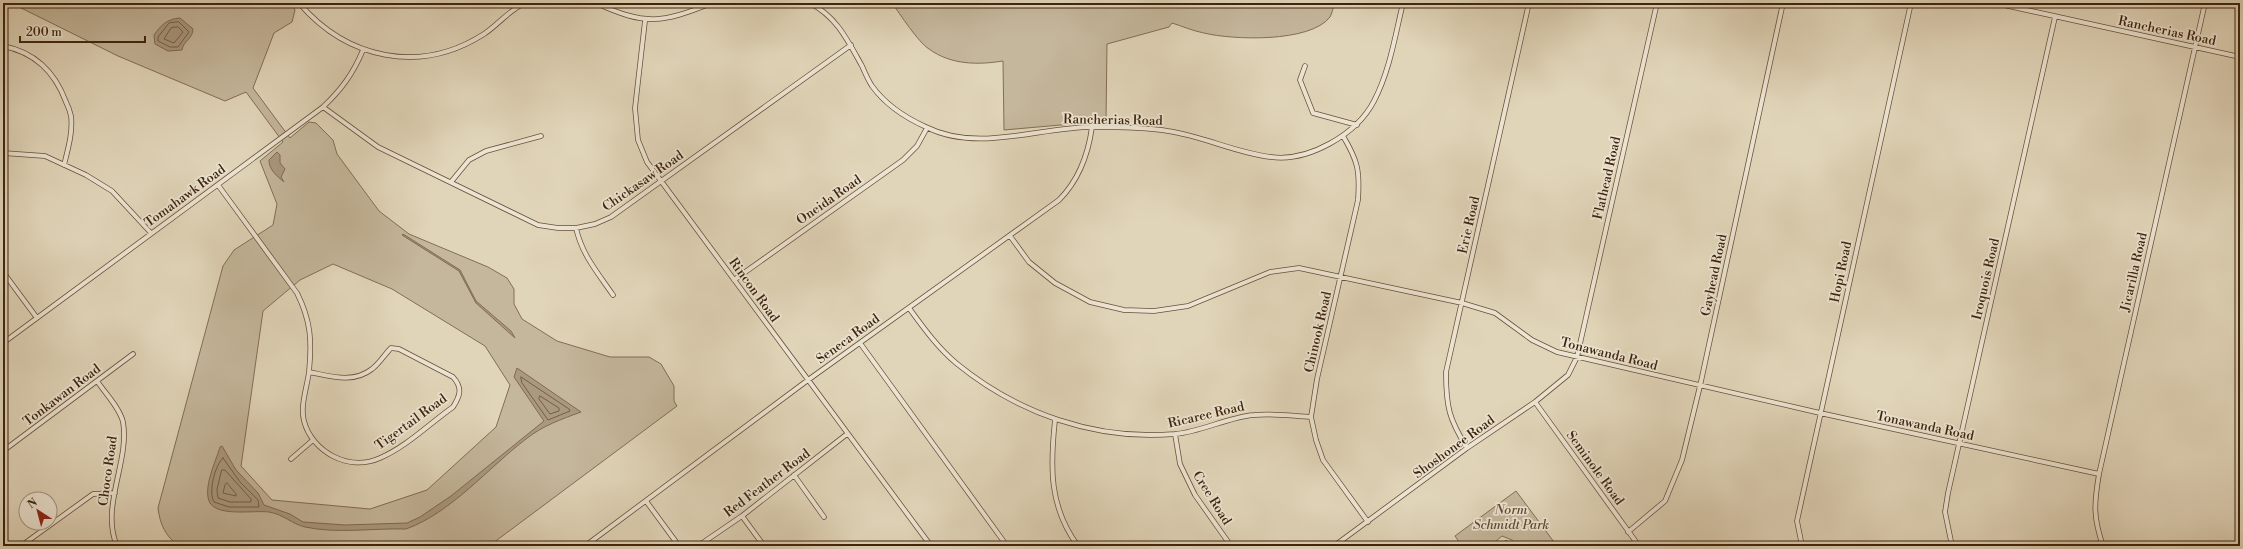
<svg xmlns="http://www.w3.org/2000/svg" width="2243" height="549" font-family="'Libre Bodoni',serif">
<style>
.green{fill:#c5b79c;stroke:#826e55;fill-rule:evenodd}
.water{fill:#aa997f;stroke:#7f6a52}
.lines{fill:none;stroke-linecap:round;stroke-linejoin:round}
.shore{stroke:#745e46;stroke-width:1}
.minor-casing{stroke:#675039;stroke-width:5.5}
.minor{stroke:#ece4d2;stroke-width:4}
.labels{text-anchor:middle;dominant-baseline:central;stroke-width:3.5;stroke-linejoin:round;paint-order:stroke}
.street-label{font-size:13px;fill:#3e240e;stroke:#ece4d2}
.park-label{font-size:13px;font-style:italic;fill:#604932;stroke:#ece4d2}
</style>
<rect width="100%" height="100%" fill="#e1d5b9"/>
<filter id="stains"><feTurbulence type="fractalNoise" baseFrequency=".005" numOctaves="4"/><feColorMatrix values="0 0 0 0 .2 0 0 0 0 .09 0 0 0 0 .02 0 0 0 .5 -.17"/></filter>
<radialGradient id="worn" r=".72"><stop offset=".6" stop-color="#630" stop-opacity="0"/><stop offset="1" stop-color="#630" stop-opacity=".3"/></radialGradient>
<path class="green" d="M11 3H291L295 10 292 22 274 33 253 88 290 138 309 122 316 123 333 140 337 154 379 211 409 234 488 267 507 278 514 289V304L522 319 557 341 610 357H649L661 364 674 386V401L677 406 489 546H179C165 536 160 524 158 508L223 266 234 250 273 225 277 204 260 161 283 142 246 92 225 101 118 56ZM333 264 392 289 485 346 510 385 496 427 427 490 370 509 272 500 241 466 263 311 300 280Z
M892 3H1335C1333 7 1332 14 1330 17 1310 43 1232 40 1204 33 1193 31 1182 26 1172 23L1169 27 1107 44 1106 121 1004 130 1003 61C978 65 951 65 929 49 918 42 900 14 892 3Z
M1516 491 1557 546H1516L1512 540 1502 536 1490 546H1462L1455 536Z"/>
<path class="water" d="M180 18 193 29C193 39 183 41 182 50L168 51 155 44 154 35C161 25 167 19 180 18Z
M277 152 280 155V163L285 169 281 177 284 182C277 176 269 170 269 160Z
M403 234 460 270 476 301 511 331 515 338 476 303 459 271 402 235Z
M517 368 581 412C562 419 542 426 526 439 489 467 451 513 406 529 373 528 337 534 305 527 292 524 283 514 269 512 255 510 219 517 210 503 202 489 216 461 220 447L222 446 236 470 258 493 264 505 290 514 303 522 345 525 407 523 420 517 451 496 544 421 514 377Z"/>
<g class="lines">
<path class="shore" d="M179 22 189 32 178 47H170L158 41V37L169 23Z
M178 27 183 32 174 43 164 39 171 28Z
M521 377 569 409 570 411 548 420 522 383Z
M540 396 559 408V411L550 414 539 399Z
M223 458 240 482 258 500 259 507H229L214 502C208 492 215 465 223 458Z
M222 470H225L251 499V502H230L218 498 217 490Z
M227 483 236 494V496L223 493 225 485Z"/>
<defs>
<path id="minor" d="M299 3C347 59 420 75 484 34 498 25 509 10 525 3
M596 3C646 26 662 23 712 3
M810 3C837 17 848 41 862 66 865 73 868 80 872 86 885 104 906 118 926 127 978 153 1038 127 1093 127 1118 127 1144 127 1168 131 1203 136 1236 153 1271 157 1309 162 1357 134 1374 101 1390 70 1395 36 1403 3
M1995 3 2240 57
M645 21 635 108 638 140 647 162 931 546
M3 46C34 52 55 72 66 102 68 106 70 111 71 116 73 132 68 149 64 165
M1305 66 1300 80 1313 113 1357 125
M323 107 378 147 538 225 558 228H576L595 224 611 217 851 45
M1343 136C1358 161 1360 171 1358 200L1317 379 1311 417 1316 440 1323 460 1368 522
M3 153 45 156 86 175 112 191 151 233
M451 182 469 160 486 151 541 136
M218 185 297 293C311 321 312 341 309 372
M576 228C582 255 598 273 613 295
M1010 236 1029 262 1055 283 1090 302 1124 310 1154 311 1188 306 1270 272 1299 268 1462 303 1495 313 1532 340 1557 352 1820 413 2099 474
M3 272 37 318
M734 280 903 160 917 146 927 128
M909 308C923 327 937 347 956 363 1017 413 1095 441 1175 434 1201 432 1228 417 1254 415 1272 413 1292 416 1311 417
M3 343 323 107C341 90 353 74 363 50
M860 343 1007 546
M391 348 399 349 453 377C463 388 460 396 453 407 429 424 406 447 380 458 349 472 312 452 304 421 300 406 307 387 309 372 330 376 353 384 372 369 379 364 385 354 391 348Z
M97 381C105 393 120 408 123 422 130 461 100 507 117 546
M1535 402 1639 546
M1055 420C1050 467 1049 507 1078 546
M1175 434 1180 464 1195 495 1231 546
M1467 448C1449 419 1446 407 1446 372L1529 3
M3 451 133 354
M291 459 313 440
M794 475 824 517
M646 501 679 546
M742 516 764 546
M1628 532 1665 501 1682 460 1700 386 1783 3
M21 546 93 494 115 493
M585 546 808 380 1059 200C1079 180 1088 156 1092 127
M698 546 742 516 847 434
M1334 546 1467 448 1535 402 1568 375 1577 357 1657 3
M1501 546 1506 543 1508 546
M1802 546 1797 521 1911 3
M1952 546 1945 512 1948 493 2055 17
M2103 546C2093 517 2094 504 2099 474L2205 3"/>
</defs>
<use href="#minor" class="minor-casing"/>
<use href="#minor" class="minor"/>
</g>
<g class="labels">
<g class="street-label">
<text transform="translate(2167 31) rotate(12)">Rancherias Road</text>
<text transform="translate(1113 120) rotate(1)">Rancherias Road</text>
<text transform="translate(1607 178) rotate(-77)">Flathead Road</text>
<text transform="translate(643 181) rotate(-35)">Chickasaw Road</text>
<text transform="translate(185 196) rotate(-36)">Tomahawk Road</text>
<text transform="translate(829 200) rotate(-35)">Oneida Road</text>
<text transform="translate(1469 225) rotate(-77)">Erie Road</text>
<text transform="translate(1841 272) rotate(-78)">Hopi Road</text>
<text transform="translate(2134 272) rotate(-77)">Jicarilla Road</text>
<text transform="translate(1714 275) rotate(-78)">Gayhead Road</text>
<text transform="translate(1986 279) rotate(-77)">Iroquois Road</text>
<text transform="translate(754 290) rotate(54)">Rincon Road</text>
<text transform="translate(1318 332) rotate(-77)">Chinook Road</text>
<text transform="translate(848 339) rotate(-36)">Seneca Road</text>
<text transform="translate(1609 354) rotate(14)">Tonawanda Road</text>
<text transform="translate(62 395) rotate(-37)">Tonkawan Road</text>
<text transform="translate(1206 415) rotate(-13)">Ricaree Road</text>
<text transform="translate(411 422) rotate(-36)">Tigertail Road</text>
<text transform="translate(1925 426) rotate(12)">Tonawanda Road</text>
<text transform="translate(1454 447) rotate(-36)">Shoshonee Road</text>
<text transform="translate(1595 468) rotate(54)">Seminole Road</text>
<text transform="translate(108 471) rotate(-82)">Choco Road</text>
<text transform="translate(767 483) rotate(-37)">Red Feather Road</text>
<text transform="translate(1212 498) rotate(58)">Cree Road</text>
</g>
<g class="park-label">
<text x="1511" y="510">Norm<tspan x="1511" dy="15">Schmidt Park</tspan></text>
</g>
</g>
<rect width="2243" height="549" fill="none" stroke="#e1d5b9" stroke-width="16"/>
<rect x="4" y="4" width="2235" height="541" fill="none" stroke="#3e240e" stroke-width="2"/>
<rect x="8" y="8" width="2227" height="533" fill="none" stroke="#3e240e"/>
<g transform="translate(38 511) rotate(324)"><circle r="19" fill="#ece4d2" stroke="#a69784"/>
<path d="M0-3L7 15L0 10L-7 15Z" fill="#8f2418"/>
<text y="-6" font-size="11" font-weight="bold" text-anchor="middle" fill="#3e240e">N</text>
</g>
<path d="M20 36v6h125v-6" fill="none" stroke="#3e240e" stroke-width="2"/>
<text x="26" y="36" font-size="12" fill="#3e240e" stroke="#ece4d2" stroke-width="3" paint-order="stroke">200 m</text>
<rect width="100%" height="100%" filter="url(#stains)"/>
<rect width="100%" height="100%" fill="url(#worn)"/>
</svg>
